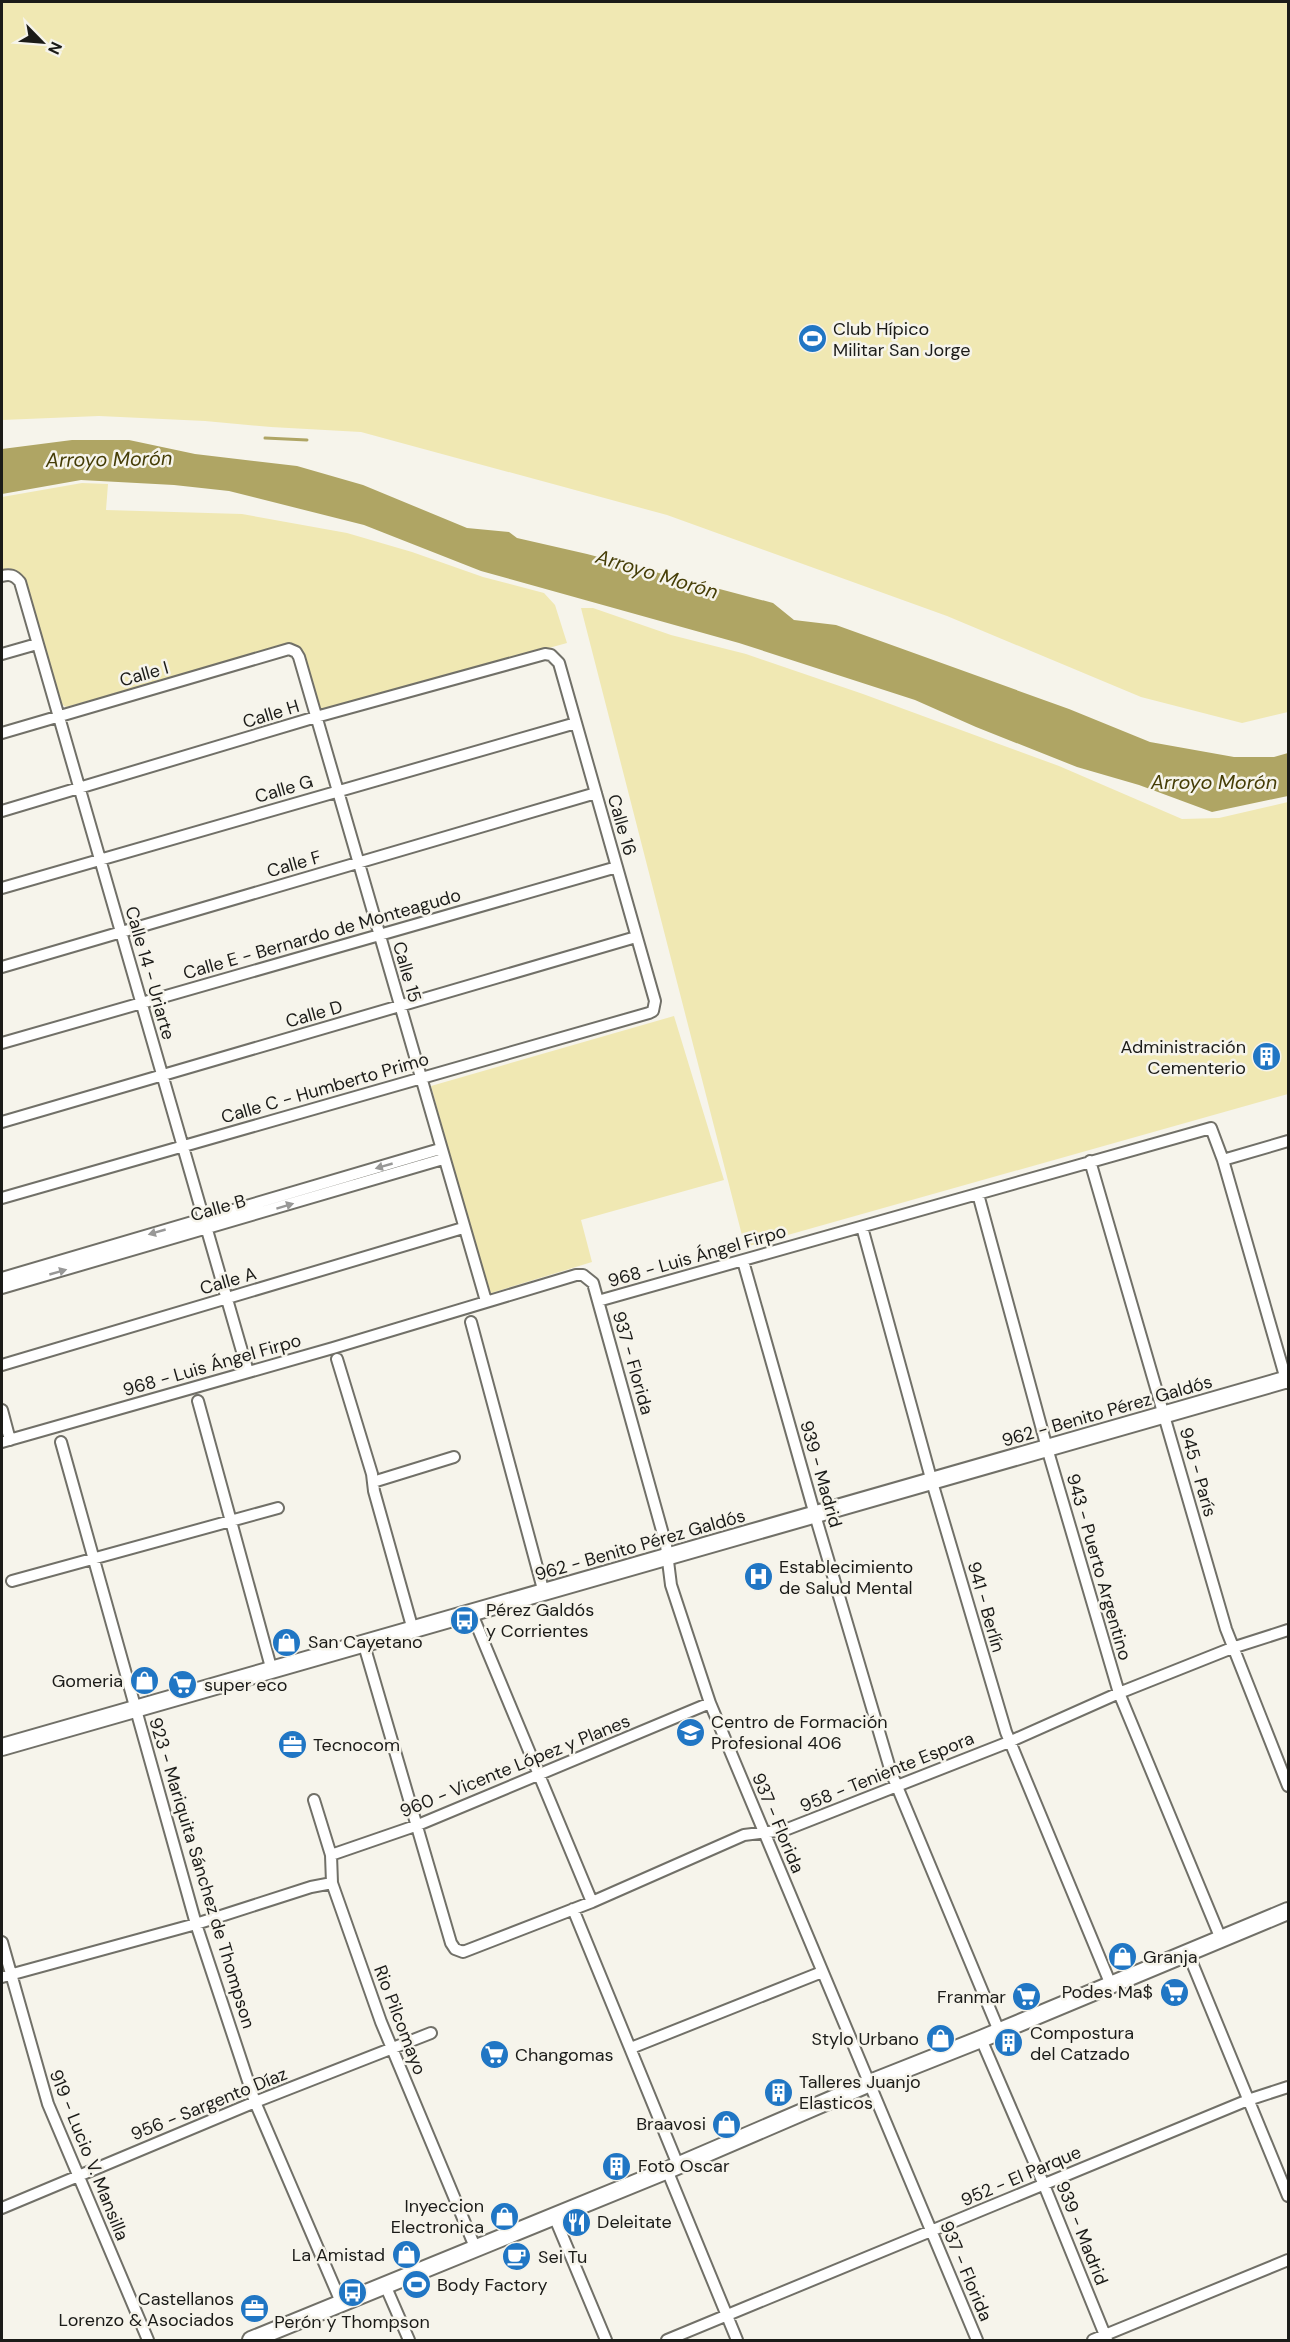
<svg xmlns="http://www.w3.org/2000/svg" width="1290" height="2342" font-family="'DM Sans',sans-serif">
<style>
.green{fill:#f0e8b3}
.water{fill:#afa564}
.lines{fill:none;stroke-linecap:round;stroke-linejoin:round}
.stream{stroke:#afa564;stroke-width:3}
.street-casing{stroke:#717068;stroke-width:14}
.secondary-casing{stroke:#717068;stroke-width:20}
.street{stroke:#fff;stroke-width:10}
.secondary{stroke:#fff;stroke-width:16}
.oneway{fill:#989897}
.labels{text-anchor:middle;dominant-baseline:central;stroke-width:5;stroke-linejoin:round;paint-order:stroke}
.poi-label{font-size:18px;fill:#1b1b18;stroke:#f6f4eb;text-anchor:start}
.street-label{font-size:18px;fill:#1b1b18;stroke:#f6f4eb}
.water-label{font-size:20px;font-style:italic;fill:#453d06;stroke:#f6f4eb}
</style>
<rect width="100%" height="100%" fill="#f6f4eb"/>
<path class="green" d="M2 2H1288V712L1242 723 1141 697 947 616 667 515 361 432 271 427 205 421 99 416 2 420Z
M82 483 108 484 106 510 242 514 347 533 412 552 483 577 544 593 555 605 567 643 319 711 290 645 66 707 58 702 20 575 9 568 2 570V497Z
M581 608H593L671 635 746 654 863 694 1059 766 1182 819 1219 818 1288 802V1094L745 1247Z
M674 1016 724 1180 581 1220 592 1262 488 1294 431 1086Z"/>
<path class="water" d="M72 440H129L195 454 297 466 363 485 467 528 509 532 517 538 587 554 773 603 794 620 836 625 1069 709 1150 742 1234 757H1274L1288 753V796L1212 812 1139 785 1077 767 976 727 915 700 739 643 481 571 364 525 229 491 174 485 81 480 2 494V449Z"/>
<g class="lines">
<path class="stream" d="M265 438 307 440"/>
<defs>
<path id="street" d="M2 576C10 574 14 575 20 582L248 1372
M2 654 37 644
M2 733 289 649 296 652 299 657 486 1301
M2 811 316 717 545 654 551 655 559 663 655 1001 653 1011 649 1013 2 1198
M2 888 576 723
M2 967 596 793
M2 1043 617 867
M2 1122 636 937
M1223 1160 1288 1141
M1090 1161 1226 1629 1288 1786
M978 1194 1047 1448 1119 1693 1221 1939
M862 1227 932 1482 1006 1732 1111 1985
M743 1261 815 1515 891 1772 999 2031
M2 1278 440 1149
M2 1288 443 1159
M598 1301 1211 1128 1223 1160 1287 1383
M471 1322 544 1593
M337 1359 372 1474 374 1491 413 1630
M2 1365 463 1228
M198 1401 272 1671
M2 1410 10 1440
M2 1442 333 1348 576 1275H583L593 1283 666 1545 671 1585 710 1703 977 2340
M61 1442 196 1924 255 2102 341 2302
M373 1482 454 1457
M12 1581 278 1508
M472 1614 592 1902
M364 1645 451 1943 455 1949 463 1952 592 1902 744 1835 785 1830 1009 1742 1119 1693 1232 1648 1288 1630
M314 1800 331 1855 332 1883 381 2022 475 2247
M331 1855 418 1825 710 1703
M573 1909 678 2165
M2 1942 48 2104 148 2340
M1188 1953 1288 2196
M2 1977 196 1924 311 1887 332 1883
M981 2039 1044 2185 1107 2340
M631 2048 822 1972
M667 2170 737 2340
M2 2208 255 2102 431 2033
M554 2216 606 2340
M385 2285 409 2340
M667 2340 1248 2100 1288 2087
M1093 2340 1288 2260"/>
<path id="secondary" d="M2 1747 1288 1379
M251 2340 670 2169 870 2083 981 2039 1288 1911"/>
</defs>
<use href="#street" class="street-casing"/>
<use href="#secondary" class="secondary-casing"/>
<use href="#street" class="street"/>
<use href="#secondary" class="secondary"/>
</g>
<defs><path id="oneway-solid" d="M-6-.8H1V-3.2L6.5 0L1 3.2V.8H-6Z" transform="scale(1.5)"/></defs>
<g class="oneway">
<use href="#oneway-solid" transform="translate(384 1166) rotate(164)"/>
<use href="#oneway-solid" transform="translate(285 1206) rotate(-17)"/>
<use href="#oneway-solid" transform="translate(157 1232) rotate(164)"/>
<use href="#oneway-solid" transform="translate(58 1272) rotate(-16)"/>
</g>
<defs>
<symbol id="stadium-disc" viewBox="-11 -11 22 22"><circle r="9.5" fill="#2076c4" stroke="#f6f4eb"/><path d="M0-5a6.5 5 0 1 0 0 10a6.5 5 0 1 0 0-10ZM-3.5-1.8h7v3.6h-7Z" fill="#fff"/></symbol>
<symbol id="building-disc" viewBox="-11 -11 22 22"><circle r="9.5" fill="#2076c4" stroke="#f6f4eb"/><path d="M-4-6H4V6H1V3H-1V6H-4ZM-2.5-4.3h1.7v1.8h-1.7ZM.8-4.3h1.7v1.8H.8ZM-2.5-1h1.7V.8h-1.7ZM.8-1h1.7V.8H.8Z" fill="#fff"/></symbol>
<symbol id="hospital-disc" viewBox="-11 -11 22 22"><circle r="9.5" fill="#2076c4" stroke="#f6f4eb"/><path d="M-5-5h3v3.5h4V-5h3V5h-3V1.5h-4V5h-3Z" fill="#fff"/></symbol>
<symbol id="bus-disc" viewBox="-11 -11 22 22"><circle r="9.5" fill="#2076c4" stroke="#f6f4eb"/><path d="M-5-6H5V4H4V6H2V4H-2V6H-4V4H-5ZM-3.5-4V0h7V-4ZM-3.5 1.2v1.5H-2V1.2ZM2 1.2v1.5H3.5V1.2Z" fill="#fff"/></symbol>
<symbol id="shop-disc" viewBox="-11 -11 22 22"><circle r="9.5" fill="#2076c4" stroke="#f6f4eb"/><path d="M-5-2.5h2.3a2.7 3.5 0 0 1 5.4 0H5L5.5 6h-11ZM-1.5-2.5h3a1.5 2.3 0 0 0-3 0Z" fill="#fff"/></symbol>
<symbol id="supermarket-disc" viewBox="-11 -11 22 22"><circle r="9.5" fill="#2076c4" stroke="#f6f4eb"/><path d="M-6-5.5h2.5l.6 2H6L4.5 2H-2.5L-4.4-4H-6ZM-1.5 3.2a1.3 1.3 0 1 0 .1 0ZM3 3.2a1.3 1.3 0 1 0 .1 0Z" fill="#fff"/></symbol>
<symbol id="university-disc" viewBox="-11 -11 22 22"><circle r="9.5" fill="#2076c4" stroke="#f6f4eb"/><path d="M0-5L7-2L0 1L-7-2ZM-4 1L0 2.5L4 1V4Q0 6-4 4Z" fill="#fff"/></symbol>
<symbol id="office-disc" viewBox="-11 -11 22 22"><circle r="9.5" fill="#2076c4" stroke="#f6f4eb"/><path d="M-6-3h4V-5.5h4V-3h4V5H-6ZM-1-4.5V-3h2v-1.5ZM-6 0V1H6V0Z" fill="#fff"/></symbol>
<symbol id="restaurant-disc" viewBox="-11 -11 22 22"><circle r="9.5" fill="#2076c4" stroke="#f6f4eb"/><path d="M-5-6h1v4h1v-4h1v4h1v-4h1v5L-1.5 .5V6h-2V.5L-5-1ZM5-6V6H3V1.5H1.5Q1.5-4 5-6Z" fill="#fff"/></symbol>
<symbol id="cafe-disc" viewBox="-11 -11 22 22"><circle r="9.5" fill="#2076c4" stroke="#f6f4eb"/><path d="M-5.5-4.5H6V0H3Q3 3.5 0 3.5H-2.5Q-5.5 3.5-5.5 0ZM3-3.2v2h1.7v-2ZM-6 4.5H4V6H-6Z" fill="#fff"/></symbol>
</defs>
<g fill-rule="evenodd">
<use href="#stadium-disc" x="796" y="322" width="33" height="33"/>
<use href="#building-disc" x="1250" y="1040" width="33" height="33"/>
<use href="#hospital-disc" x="742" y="1560" width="33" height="33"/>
<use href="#bus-disc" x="448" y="1604" width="33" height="33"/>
<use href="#shop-disc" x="270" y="1626" width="33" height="33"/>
<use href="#shop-disc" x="128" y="1664" width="33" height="33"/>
<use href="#supermarket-disc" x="166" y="1668" width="33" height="33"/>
<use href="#university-disc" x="674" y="1716" width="33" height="33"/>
<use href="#office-disc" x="276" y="1728" width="33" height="33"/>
<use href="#shop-disc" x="1106" y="1940" width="33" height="33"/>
<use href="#supermarket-disc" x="1158" y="1976" width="33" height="33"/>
<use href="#supermarket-disc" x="1010" y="1980" width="33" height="33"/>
<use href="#shop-disc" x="924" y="2022" width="33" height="33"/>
<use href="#building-disc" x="992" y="2026" width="33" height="33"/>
<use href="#supermarket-disc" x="478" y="2038" width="33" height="33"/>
<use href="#building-disc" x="762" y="2076" width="33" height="33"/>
<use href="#shop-disc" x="710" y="2108" width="33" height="33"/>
<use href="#building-disc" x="600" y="2150" width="33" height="33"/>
<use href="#shop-disc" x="488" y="2200" width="33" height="33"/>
<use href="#restaurant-disc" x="560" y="2206" width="33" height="33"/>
<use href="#shop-disc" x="390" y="2238" width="33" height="33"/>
<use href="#cafe-disc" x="500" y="2240" width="33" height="33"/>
<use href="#stadium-disc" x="400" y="2268" width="33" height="33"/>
<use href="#bus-disc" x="336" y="2276" width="33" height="33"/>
<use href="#office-disc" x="238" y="2292" width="33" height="33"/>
</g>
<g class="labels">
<g class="poi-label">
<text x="833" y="329">Club Hípico<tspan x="833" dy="21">Militar San Jorge</tspan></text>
<text x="1246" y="1047" text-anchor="end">Administración<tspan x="1246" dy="21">Cementerio</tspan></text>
<text x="779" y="1567">Establecimiento<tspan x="779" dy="21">de Salud Mental</tspan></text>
<text x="486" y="1610">Pérez Galdós<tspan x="486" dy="21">y Corrientes</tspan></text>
<text x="308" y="1642">San Cayetano</text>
<text x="123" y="1681" text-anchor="end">Gomeria</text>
<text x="204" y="1685">super eco</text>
<text x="711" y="1722">Centro de Formación<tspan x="711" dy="21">Profesional 406</tspan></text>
<text x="313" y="1745">Tecnocom</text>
<text x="1143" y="1957">Granja</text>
<text x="1153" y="1992" text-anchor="end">Podes Ma$</text>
<text x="1006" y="1997" text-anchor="end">Franmar</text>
<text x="1030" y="2033">Compostura<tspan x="1030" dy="21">del Catzado</tspan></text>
<text x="919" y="2039" text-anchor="end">Stylo Urbano</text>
<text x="515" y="2055">Changomas</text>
<text x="799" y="2082">Talleres Juanjo<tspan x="799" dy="21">Elasticos</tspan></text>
<text x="706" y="2124" text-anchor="end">Braavosi</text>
<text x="638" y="2166">Foto Oscar</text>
<text x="484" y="2206" text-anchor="end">Inyeccion<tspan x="484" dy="21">Electronica</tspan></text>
<text x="597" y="2222">Deleitate</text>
<text x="385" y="2255" text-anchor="end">La Amistad</text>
<text x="538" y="2257">Sei Tu</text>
<text x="437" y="2285">Body Factory</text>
<text x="234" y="2299" text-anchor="end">Castellanos<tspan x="234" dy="21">Lorenzo &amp; Asociados</tspan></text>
<text x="352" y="2322" text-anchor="middle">Perón y Thompson</text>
</g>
<g class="street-label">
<text transform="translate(144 674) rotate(-16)">Calle I</text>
<text transform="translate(271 714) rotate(-17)">Calle H</text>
<text transform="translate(284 789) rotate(-16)">Calle G</text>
<text transform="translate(622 825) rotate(74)">Calle 16</text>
<text transform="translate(294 864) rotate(-16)">Calle F</text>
<text transform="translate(322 934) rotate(-16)">Calle E - Bernardo de Monteagudo</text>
<text transform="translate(407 972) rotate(74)">Calle 15</text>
<text transform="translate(150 973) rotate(74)">Calle 14 - Uriarte</text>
<text transform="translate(314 1014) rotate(-16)">Calle D</text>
<text transform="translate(325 1088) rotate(-16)">Calle C - Humberto Primo</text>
<text transform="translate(218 1208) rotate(-16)">Calle B</text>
<text transform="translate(697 1256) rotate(-16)">968 - Luis Ángel Firpo</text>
<text transform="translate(228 1281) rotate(-16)">Calle A</text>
<text transform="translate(633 1363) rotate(74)">937 - Florida</text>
<text transform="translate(212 1365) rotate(-16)">968 - Luis Ángel Firpo</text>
<text transform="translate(1107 1411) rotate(-16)">962 - Benito Pérez Galdós</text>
<text transform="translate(1198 1472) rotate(74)">945 - París</text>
<text transform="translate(821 1474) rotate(74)">939 - Madrid</text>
<text transform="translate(640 1545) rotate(-16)">962 - Benito Pérez Galdós</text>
<text transform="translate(1099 1567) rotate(74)">943 - Puerto Argentino</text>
<text transform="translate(986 1607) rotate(74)">941 - Berlín</text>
<text transform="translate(515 1766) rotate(-22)">960 - Vicente López y Planes</text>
<text transform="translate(887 1772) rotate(-22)">958 - Teniente Espora</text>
<text transform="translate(778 1823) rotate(67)">937 - Florida</text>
<text transform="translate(202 1873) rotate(73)">923 - Mariquita Sánchez de Thompson</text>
<text transform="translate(400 2020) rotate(69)">Rio Pilcomayo</text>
<text transform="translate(209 2104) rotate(-22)">956 - Sargento Díaz</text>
<text transform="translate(89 2155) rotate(68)">919 - Lucio V. Mansilla</text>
<text transform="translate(1021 2176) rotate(-23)">952 - El Parque</text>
<text transform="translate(1082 2233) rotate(68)">939 - Madrid</text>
<text transform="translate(966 2271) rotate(67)">937 - Florida</text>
</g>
<g class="water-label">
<text transform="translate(109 459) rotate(-1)">Arroyo Morón</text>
<text transform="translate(657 574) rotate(17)">Arroyo Morón</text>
<text x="1214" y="782">Arroyo Morón</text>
</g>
</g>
<rect width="1290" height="2342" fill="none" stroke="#1b1b18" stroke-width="6"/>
<g transform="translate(42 42) rotate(115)" stroke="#f6f4eb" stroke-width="4.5" paint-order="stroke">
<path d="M0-4.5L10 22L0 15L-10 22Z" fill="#1b1b18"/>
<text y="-9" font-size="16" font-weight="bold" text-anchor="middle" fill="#1b1b18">N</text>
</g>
</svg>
